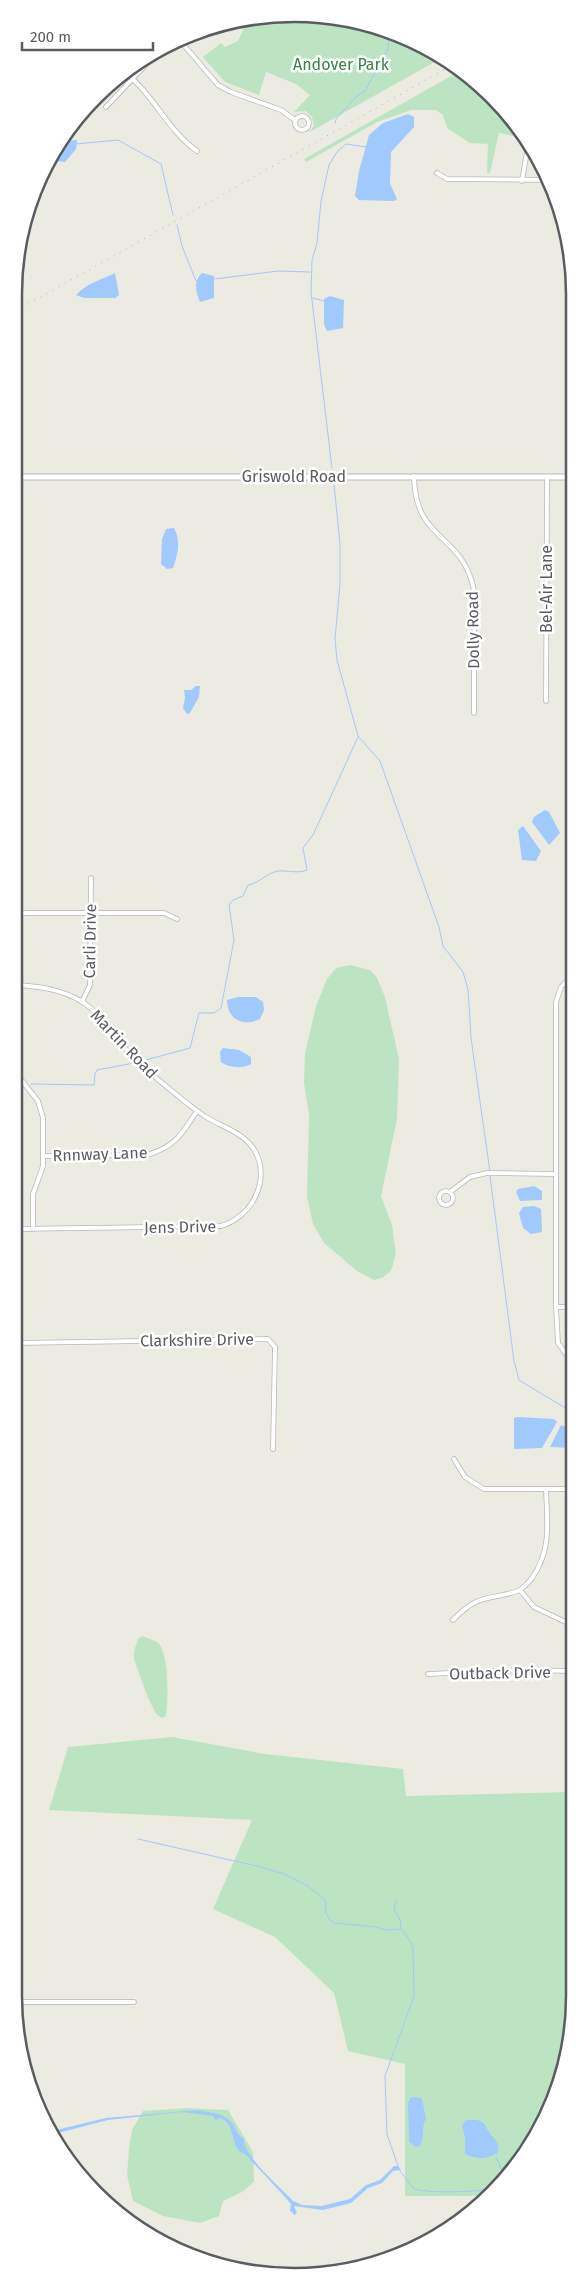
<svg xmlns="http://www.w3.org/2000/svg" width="588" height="2290" font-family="'Fira Sans',sans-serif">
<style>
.green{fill:#bde4c2}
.water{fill:#a0c9fd}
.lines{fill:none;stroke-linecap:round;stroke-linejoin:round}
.stream{stroke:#a0c9fd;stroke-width:1}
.street-casing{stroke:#b6b8bd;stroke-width:5.5}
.secondary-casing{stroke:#b7b9bf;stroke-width:7}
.street{stroke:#fff;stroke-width:4}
.secondary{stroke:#fff;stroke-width:5}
.rail{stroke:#b2b3b3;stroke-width:1;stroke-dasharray:1 6;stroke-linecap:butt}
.labels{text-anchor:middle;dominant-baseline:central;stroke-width:5;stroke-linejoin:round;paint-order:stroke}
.park-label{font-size:16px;fill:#368344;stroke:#fff}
.street-label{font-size:16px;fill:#595c61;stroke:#fff}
.rim{fill:none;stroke:#595c61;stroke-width:2.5}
</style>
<rect width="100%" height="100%" fill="#ecebe1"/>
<path class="green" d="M331 16 418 43 440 59 308 133 314 126 312 117 305 111 294 112 310 95 296 84 266 72 259 95 225 82 203 57 221 43 225 47 238 41 247 22Z
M458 72 492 96 523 138 499 133 490 173H487L488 144 470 143 447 128 443 115 436 110H411L377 122 306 162 304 159Z
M350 965 370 970 377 978 385 997 399 1059 397 1119 381 1196 392 1225 396 1254 391 1271 382 1278 374 1280 357 1271 324 1243 313 1224 307 1197 309 1115 304 1083 305 1054 316 1006 327 979 336 968Z
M142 1636C147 1638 153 1640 157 1642 170 1652 168 1701 166 1716L162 1718 156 1714 148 1698 134 1659V1651L138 1639Z
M172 1737 265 1754 403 1769 406 1796 572 1792V2033L537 2136 484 2196H405V2064L348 2051 334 1993 275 1937 213 1909 252 1820 49 1810 68 1747Z
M188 2108 228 2110 253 2152 254 2182 242 2192 223 2201 219 2216 200 2223 163 2216 133 2201 127 2175 129 2148 132 2130 143 2111Z"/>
<path class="water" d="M408 114 414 117V127L391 152 390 184 397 199 394 201 359 200 355 196 359 171 369 135 383 123Z
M77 140 76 149 65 162 57 161 51 155 62 142Z
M115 273 119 295 115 298H84L76 295C87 283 101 280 115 273Z
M202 273 214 276V298L200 302C196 293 193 281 202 273Z
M330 296 344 300 343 328 327 331 324 325V299Z
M174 528C181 541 178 554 173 568L167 569 161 564 162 539 166 529Z
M196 686H200L199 697 190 713 187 714 183 708 185 698 184 690H191Z
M545 810 549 812 560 833 549 845 532 822 534 817Z
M523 826 541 851 536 861 522 860 518 830Z
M238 997H256L263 1002 264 1010 260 1019C244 1027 227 1020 227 1000Z
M223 1048 239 1050 251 1057V1064C242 1069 229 1068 221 1062L220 1052Z
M534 1186 542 1191V1200L520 1201 516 1192 518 1189Z
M523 1207 534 1206 541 1209 542 1232 531 1234 523 1228 519 1213Z
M518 1417 554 1419 557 1422 542 1448 514 1449V1418Z
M561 1425 572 1429V1448L550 1447Z
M414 2097 422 2098 426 2119C421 2127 425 2137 420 2146L416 2147 409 2142V2138L408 2103 410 2098Z
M198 2110C208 2113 221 2112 229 2120 236 2125 236 2135 244 2139 243 2156 280 2187 293 2201L302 2205 321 2206 350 2199 366 2185 380 2180 394 2166H398L401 2170 393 2171 382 2183 368 2188 351 2203 323 2210 294 2206 297 2213 294 2215 290 2210 291 2204C277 2187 262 2173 247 2156 245 2153 240 2153 238 2150 231 2140 234 2120 218 2118L216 2121 213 2116 182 2112 108 2120 54 2134 52 2131 106 2118Z
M466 2120C472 2120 477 2119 482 2122 486 2125 486 2128 489 2132 494 2140 501 2142 497 2153 487 2160 475 2159 465 2154V2138L462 2125Z"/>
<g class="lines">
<path class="stream" d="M335 123 336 119 356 97 365 91 388 49 389 34
M76 144 118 140 161 164 173 215
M177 225 182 246 196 281H198
M215 279 278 271 310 272
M313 298 324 301
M332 468 311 292 312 260 317 243 321 201 329 165 337 152 346 144 366 147
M334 484 340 544V584L335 639 337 660 358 736 380 761 439 927 443 946 463 972 468 989 471 1038 490 1172
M142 1061 190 1048 199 1013H214L221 1008 234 940 229 905 233 900 243 896 248 885C258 884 265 874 278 871 287 870 298 874 307 870L303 848 313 835 358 737
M15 1083 23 1085
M31 1084 94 1085 95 1074 97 1070 134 1063
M490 1176 514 1361 519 1380 572 1412
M138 1839 261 1867 284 1874 308 1886 324 1899 326 1903 325 1911 330 1920 335 1923 376 1927 385 1930 400 1929 405 1933 413 1947 414 1996 385 2076 387 2134 398 2166
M396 1900 394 1909 401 1922 400 1928
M496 2157 504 2174
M400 2171 414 2189C434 2193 454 2192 475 2191 481 2191 485 2188 491 2188"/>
<defs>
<path id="street" d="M182 43 218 85 231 92 281 110 295 120
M184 45 189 39
M124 72C153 93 167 130 197 151
M106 107 153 57
M295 123a7 7 0 1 1 14 0a7 7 0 1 1-14 0Z
M437 173 447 179 549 180
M522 181 528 146
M414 476C415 537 453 532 470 576 478 595 474 620 474 640 474 665 474 689 474 713
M546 701 547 477
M15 916 24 913H164L177 919
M82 1002 90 985 91 878
M15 1072 38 1101 43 1118V1166L33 1194V1229
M44 1156 147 1155C175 1147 182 1134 197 1111
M439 1198a7 7 0 1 1 14 0a7 7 0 1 1-14 0Z
M450 1192 470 1177 487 1173 556 1174
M15 1229 221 1226C252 1217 271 1180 255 1151 245 1133 222 1127 206 1117 198 1112 191 1106 184 1101 164 1084 142 1068 125 1048 111 1032 99 1012 81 1001 60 989 38 986 15 985
M556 1307H572
M15 1343 268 1339 275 1347 273 1449
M572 1362 558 1343 556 1307V1002L561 987 572 975
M454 1459 465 1477 484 1489H572
M520 1590 534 1607 572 1625
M453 1620C479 1593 487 1601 518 1591 524 1588 528 1583 532 1578 552 1550 547 1521 546 1489
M428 1674 524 1670 572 1671
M15 2002H134"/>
<path id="secondary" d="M16 477H572"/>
</defs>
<use href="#street" class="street-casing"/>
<use href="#secondary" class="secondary-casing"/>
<use href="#street" class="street"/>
<use href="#secondary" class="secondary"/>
<path class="rail" d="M16 311 451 66"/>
</g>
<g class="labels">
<g class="park-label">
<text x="341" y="64">Andover Park</text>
</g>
<g class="street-label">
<text x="294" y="476">Griswold Road</text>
<text transform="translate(546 589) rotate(-90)">Bel-Air Lane</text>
<text transform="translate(473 630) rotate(-91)">Dolly Road</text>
<text transform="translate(90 941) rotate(-89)">Carli Drive</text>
<text transform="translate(124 1044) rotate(46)">Martin Road</text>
<text transform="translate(100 1154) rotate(-2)">Rnnway Lane</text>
<text transform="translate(180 1227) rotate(-1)">Jens Drive</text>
<text transform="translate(197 1340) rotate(-1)">Clarkshire Drive</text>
<text transform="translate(500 1673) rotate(-1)">Outback Drive</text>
</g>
</g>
<path d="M0 0H588V2290H0ZM294 22H294A272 272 0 0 1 566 294V1996A272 272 0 0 1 294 2268H294A272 272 0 0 1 22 1996V294A272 272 0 0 1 294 22Z" fill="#fff" fill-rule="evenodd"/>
<path class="rim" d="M294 22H294A272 272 0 0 1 566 294V1996A272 272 0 0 1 294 2268H294A272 272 0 0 1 22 1996V294A272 272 0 0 1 294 22Z"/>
<path d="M22 42v8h131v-8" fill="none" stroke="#595c61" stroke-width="2.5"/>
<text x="30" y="42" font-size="15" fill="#595c61" stroke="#ffffff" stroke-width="4" paint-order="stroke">200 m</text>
</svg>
